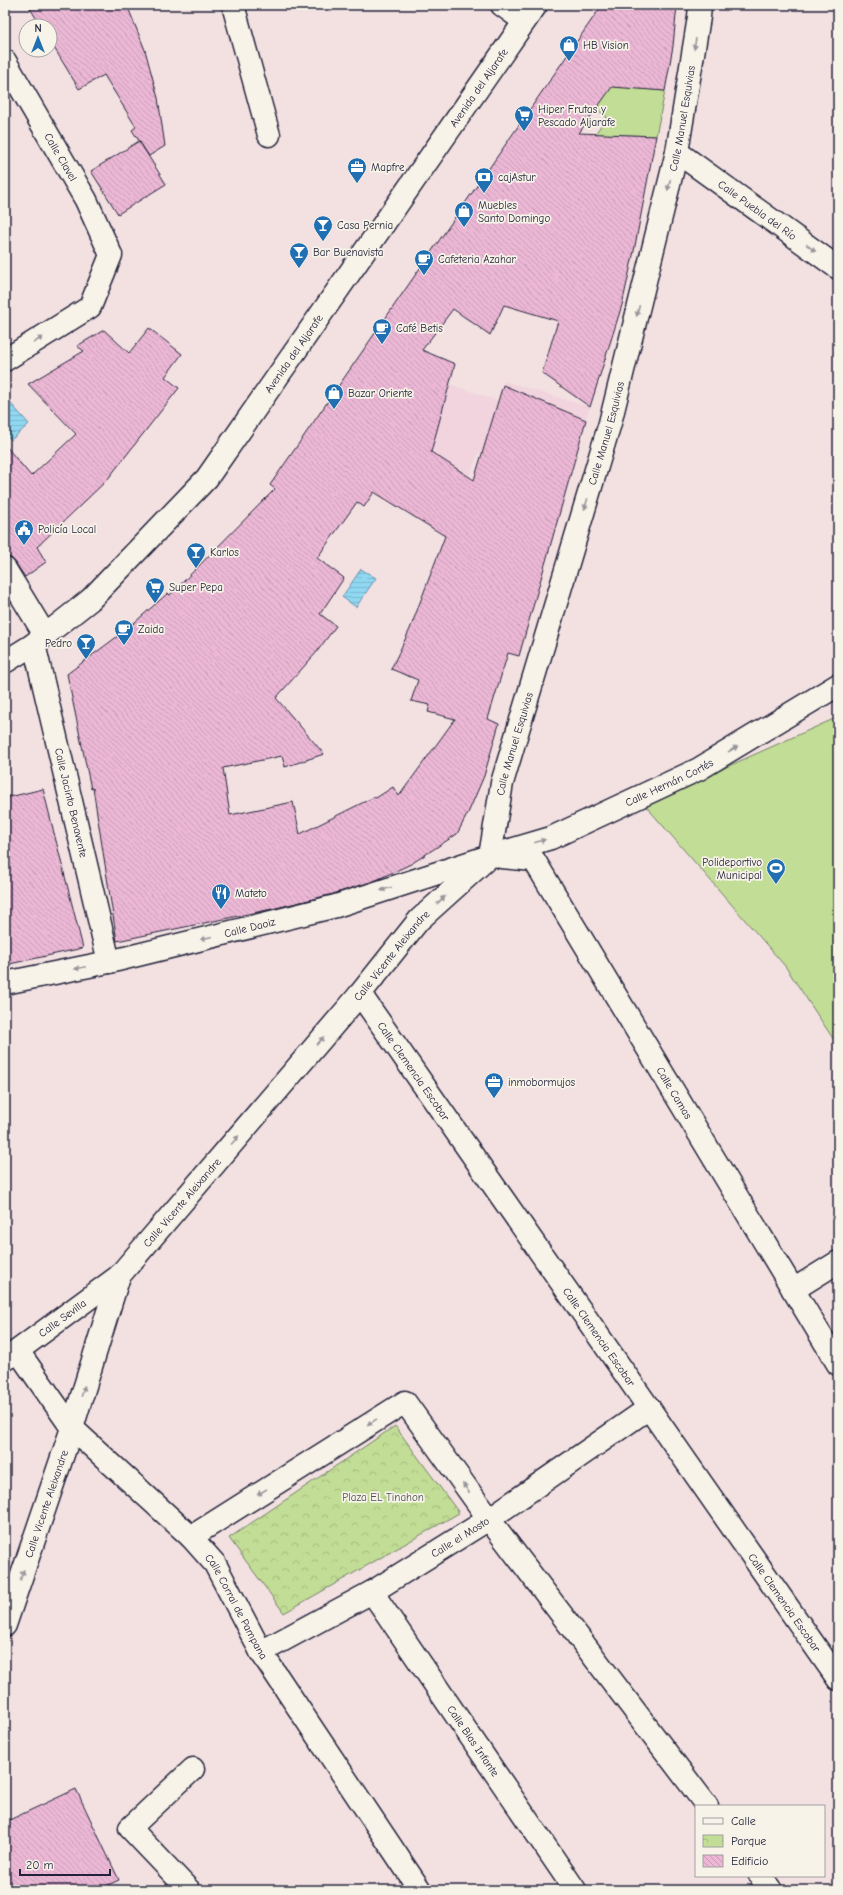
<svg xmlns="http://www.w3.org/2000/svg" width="843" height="1895" font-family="'Comic Neue',sans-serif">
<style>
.built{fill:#f1d4de}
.green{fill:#c2dd95;stroke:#728068}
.park{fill:url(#park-crowns);stroke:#728068}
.water{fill:url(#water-rules);stroke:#648fa9}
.building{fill:url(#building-back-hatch);stroke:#22223b;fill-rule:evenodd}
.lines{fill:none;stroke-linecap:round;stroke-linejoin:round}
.pedestrian-casing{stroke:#22223b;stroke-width:25}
.minor-casing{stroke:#22223b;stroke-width:25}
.secondary-casing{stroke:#22223b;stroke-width:25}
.pedestrian{stroke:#f7f3e8;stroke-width:22}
.minor{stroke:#f7f3e8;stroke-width:22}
.secondary{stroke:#f7f3e8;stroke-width:22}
.oneway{fill:#97959a}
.labels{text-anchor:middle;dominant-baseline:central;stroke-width:3.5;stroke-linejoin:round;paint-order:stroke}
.poi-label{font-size:11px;fill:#22223b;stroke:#f7f3e8;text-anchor:start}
.street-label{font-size:11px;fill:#22223b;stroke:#f7f3e8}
.park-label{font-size:11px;fill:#4a5152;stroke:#f7f3e8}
</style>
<defs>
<pattern id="park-crowns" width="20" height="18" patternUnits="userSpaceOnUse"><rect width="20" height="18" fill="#c2dd95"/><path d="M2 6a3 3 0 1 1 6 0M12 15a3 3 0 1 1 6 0" fill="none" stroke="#a6bd81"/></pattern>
<pattern id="water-rules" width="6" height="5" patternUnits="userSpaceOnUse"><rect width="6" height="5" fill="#90d8f2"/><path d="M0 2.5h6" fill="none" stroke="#7cb9d0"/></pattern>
<pattern id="building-back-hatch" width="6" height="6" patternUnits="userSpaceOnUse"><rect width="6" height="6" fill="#ebb7d4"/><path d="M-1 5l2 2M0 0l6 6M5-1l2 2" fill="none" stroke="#c99db7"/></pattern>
</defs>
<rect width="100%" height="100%" fill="#f3e1e2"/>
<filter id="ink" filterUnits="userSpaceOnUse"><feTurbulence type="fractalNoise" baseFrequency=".025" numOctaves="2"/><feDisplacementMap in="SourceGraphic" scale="8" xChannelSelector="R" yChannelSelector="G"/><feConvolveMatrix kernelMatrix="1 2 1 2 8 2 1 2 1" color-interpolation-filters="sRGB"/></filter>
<g filter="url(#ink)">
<path class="built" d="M504 381 590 407 574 460 517 462 479 452 469 477 431 452 450 384 498 401Z"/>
<path class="green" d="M610 86 665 91 656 136 595 134 607 117 596 109Z
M838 717V1046L785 966 644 804Z"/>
<path class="park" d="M395 1426 459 1513 284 1613 229 1538Z"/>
<path class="water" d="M5 397 29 424 11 440 5 433Z
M361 569 376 578 356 607 342 597Z"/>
<path class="building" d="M28 5H127L145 50 158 98 165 146 149 156 132 130 136 127 104 75 79 89 50 41V26H41Z
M602 5H677L673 46 665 91 612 87 579 133 656 136 634 251 622 305 590 407 542 373 558 321 504 305 490 335 453 309 422 350 455 364 431 452 474 480 503 385 586 420 519 656 508 653 488 719 499 724 484 776 469 811 457 834 411 864 374 881 333 894 272 909 117 941 93 788 91 789 67 674 126 630 168 593 170 595 275 489 270 485ZM374 492 445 536 410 629 391 669 418 680 411 701 430 705 428 712 455 719 399 796 393 787 376 798 374 797 300 834 293 802 230 815 223 768 282 756 285 767 324 754 276 698 316 653 336 626 320 614 344 578 317 558 357 502 364 507Z
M139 141 166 184 118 214 91 171Z
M149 328 182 354 165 377 179 388 107 480 37 547 46 562 25 577 15 562 11 558 5 557V445L31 476 76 434 28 384 84 351 77 346 104 330 129 353Z
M43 789 83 948 5 965V798Z
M76 1789 119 1880 97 1890H5V1822Z"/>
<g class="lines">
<defs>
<path id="pedestrian" d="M5 569 45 635"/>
<g id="minor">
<path d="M233 5 269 135"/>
<path d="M502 5 524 21"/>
<path id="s1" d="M5 61 86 200 111 255 90 307 5 360"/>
<path id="s2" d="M677 152 838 268"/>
<path id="s3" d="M34 644 109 962"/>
<path id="s4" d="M490 856 502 783 610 423 677 152 699 17 700 5"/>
<path id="s5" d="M501 857 534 860 838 1364"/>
<path id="s6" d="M5 983 109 962 336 906 490 856 551 838 699 769 838 685"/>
<path id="s7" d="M360 994 838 1679"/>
<path d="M793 1290 838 1262"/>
<path id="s8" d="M18 1351 72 1428 191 1537 215 1564 261 1652 420 1890"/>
<path id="s9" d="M5 1360 119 1276"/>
<path d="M191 1537 405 1402 489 1519 707 1806"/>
<path id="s10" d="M372 1592 575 1890"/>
<path id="s11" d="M5 1625 72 1428 119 1276 360 994 419 920 490 856"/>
<path id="s12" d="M261 1652 372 1592 489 1519 649 1408"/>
<path d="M760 1876 771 1890"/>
<path d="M189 1890 130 1828 193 1769"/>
</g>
<g id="secondary">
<path id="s13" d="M5 662 34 644 90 600 207 478 536 5"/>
</g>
</defs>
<use href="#pedestrian" class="pedestrian-casing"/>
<use href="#minor" class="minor-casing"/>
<use href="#secondary" class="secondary-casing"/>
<use href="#pedestrian" class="pedestrian"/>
<use href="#minor" class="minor"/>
<use href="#secondary" class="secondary"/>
</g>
<defs><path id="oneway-solid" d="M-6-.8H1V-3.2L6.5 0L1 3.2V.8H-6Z"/></defs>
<g class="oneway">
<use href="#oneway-solid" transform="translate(695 44) rotate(99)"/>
<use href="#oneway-solid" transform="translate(669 185) rotate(104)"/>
<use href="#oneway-solid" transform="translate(811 248) rotate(36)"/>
<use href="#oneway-solid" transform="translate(638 311) rotate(104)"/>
<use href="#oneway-solid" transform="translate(38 340) rotate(-32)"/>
<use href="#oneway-solid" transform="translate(586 504) rotate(107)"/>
<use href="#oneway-solid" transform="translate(733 749) rotate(-31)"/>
<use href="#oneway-solid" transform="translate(540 841) rotate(-16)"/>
<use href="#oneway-solid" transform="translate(386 889) rotate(162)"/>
<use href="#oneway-solid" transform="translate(441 900) rotate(-43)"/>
<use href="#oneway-solid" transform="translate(206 938) rotate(166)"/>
<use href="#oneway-solid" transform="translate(80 968) rotate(168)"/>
<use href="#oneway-solid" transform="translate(320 1041) rotate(-49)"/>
<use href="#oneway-solid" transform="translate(235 1140) rotate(-49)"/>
<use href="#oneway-solid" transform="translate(83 1391) rotate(-73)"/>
<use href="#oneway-solid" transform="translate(372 1422) rotate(148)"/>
<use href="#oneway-solid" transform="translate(466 1488) rotate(-126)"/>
<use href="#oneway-solid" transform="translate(262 1492) rotate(148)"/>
<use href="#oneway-solid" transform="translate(22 1575) rotate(-71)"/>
</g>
</g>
<defs>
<symbol id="shop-pin" viewBox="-11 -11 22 30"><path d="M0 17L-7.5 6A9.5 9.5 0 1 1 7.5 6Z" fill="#1f6fb2" stroke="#f7f3e8"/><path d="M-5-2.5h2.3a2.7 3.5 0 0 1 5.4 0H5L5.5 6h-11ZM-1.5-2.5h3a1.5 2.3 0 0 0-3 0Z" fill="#fff"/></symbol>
<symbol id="supermarket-pin" viewBox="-11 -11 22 30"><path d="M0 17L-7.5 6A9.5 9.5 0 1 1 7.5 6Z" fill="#1f6fb2" stroke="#f7f3e8"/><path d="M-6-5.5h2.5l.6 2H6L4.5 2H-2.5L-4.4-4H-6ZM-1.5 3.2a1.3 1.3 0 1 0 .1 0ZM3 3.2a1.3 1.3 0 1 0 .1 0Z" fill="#fff"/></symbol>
<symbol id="office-pin" viewBox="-11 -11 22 30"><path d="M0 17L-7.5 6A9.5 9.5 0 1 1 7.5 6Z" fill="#1f6fb2" stroke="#f7f3e8"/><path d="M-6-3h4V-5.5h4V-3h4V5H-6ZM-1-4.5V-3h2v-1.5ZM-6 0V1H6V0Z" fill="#fff"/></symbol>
<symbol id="bank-pin" viewBox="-11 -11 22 30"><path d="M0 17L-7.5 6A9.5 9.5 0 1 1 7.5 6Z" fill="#1f6fb2" stroke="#f7f3e8"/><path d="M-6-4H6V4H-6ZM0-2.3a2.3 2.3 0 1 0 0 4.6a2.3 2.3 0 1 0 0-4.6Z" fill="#fff"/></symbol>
<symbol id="bar-pin" viewBox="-11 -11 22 30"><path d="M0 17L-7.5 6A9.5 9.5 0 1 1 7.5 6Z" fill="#1f6fb2" stroke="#f7f3e8"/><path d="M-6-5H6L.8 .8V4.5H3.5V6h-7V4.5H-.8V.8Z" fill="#fff"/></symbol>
<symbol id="cafe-pin" viewBox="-11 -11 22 30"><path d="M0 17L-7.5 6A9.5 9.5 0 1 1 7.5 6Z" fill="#1f6fb2" stroke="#f7f3e8"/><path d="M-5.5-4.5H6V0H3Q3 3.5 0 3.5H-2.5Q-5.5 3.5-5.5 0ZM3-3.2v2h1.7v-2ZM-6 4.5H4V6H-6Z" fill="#fff"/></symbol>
<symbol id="civic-pin" viewBox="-11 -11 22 30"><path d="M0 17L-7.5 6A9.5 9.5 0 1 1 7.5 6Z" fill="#1f6fb2" stroke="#f7f3e8"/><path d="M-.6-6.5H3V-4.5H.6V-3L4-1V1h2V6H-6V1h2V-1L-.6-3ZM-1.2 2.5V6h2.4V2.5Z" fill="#fff"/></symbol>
<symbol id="stadium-pin" viewBox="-11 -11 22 30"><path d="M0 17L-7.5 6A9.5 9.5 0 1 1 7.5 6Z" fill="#1f6fb2" stroke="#f7f3e8"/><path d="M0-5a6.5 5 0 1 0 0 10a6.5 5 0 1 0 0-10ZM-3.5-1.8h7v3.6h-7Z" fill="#fff"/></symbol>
<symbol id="restaurant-pin" viewBox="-11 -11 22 30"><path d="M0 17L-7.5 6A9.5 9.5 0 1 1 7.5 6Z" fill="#1f6fb2" stroke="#f7f3e8"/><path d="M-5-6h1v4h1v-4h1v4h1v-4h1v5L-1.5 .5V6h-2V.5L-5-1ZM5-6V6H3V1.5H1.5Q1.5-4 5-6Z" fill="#fff"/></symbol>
</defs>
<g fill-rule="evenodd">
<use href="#shop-pin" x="558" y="34" width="22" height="30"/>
<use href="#supermarket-pin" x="513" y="104" width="22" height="30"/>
<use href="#office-pin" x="346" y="156" width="22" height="30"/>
<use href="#bank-pin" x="473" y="166" width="22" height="30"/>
<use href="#shop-pin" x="453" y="200" width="22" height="30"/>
<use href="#bar-pin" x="312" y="214" width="22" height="30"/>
<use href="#bar-pin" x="288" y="241" width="22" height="30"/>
<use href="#cafe-pin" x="413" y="248" width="22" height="30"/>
<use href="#cafe-pin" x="371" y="317" width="22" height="30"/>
<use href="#shop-pin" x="323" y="382" width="22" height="30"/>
<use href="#civic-pin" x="13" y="518" width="22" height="30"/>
<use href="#bar-pin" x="185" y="541" width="22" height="30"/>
<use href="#supermarket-pin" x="144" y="576" width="22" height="30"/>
<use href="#cafe-pin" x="113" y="618" width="22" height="30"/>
<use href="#bar-pin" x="75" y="632" width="22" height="30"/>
<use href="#stadium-pin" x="765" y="857" width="22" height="30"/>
<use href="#restaurant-pin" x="210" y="882" width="22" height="30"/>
<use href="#office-pin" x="483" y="1071" width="22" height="30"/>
</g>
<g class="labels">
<g class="poi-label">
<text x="583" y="45">HB Vision</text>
<text x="538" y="109">Hiper Frutas y<tspan x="538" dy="13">Pescado Aljarafe</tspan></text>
<text x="371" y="167">Mapfre</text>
<text x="498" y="177">cajAstur</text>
<text x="478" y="205">Muebles<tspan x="478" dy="13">Santo Domingo</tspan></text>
<text x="337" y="225">Casa Pernia</text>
<text x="313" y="252">Bar Buenavista</text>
<text x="438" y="259">Cafeteria Azahar</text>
<text x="396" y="328">Café Betis</text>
<text x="348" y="393">Bazar Oriente</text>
<text x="38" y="529">Policía Local</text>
<text x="210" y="552">Karlos</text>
<text x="169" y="587">Super Pepa</text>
<text x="138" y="629">Zaida</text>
<text x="72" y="643" text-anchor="end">Pedro</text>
<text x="762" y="862" text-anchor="end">Polideportivo<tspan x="762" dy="13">Municipal</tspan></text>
<text x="235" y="893">Mateto</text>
<text x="508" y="1082">inmobormujos</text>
</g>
<g class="street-label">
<text stroke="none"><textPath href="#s13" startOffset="750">Avenida del Aljarafe</textPath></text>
<text stroke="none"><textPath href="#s4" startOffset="763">Calle Manuel Esquivias</textPath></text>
<text stroke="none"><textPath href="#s1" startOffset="111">Calle Clavel</textPath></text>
<text stroke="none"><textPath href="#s2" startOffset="99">Calle Puebla del Río</textPath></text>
<text stroke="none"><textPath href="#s13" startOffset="426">Avenida del Aljarafe</textPath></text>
<text stroke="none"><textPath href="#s4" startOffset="439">Calle Manuel Esquivias</textPath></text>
<text stroke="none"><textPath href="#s4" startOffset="115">Calle Manuel Esquivias</textPath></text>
<text stroke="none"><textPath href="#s6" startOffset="696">Calle Hernán Cortés</textPath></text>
<text stroke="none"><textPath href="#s3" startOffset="163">Calle Jacinto Benavente</textPath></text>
<text stroke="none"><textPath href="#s6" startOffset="251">Calle Daoiz</textPath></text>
<text stroke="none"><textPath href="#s11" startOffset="788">Calle Vicente Aleixandre</textPath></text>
<text stroke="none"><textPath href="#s7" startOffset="94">Calle Clemencia Escobar</textPath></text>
<text stroke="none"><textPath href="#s5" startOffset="305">Calle Camas</textPath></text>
<text stroke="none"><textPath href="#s11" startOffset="464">Calle Vicente Aleixandre</textPath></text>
<text stroke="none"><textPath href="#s9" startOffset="71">Calle Sevilla</textPath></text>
<text stroke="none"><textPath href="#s7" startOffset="418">Calle Clemencia Escobar</textPath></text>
<text stroke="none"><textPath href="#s11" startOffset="128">Calle Vicente Aleixandre</textPath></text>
<text stroke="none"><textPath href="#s12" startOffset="230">Calle el Mosto</textPath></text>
<text stroke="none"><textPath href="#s7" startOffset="742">Calle Clemencia Escobar</textPath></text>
<text stroke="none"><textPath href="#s8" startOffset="339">Calle Corral de Pampana</textPath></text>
<text stroke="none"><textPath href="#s10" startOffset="180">Calle Blas Infante</textPath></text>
</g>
<g class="park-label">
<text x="383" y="1497">Plaza EL Tinahon</text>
</g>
</g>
<rect width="843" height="1895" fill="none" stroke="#f7f3e8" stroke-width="20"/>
<rect x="10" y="10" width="823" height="1875" fill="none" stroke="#22223b" stroke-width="1.5" filter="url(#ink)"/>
<rect x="695" y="1805" width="130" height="72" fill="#f7f3e8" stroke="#a29fa3"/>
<rect x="703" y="1818" width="20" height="6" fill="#f7f3e8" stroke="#a29fa3"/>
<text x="731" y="1825" font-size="12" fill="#22223b">Calle</text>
<rect x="703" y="1835" width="20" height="12" fill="url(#park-crowns)" stroke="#a29fa3"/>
<text x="731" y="1845" font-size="12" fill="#22223b">Parque</text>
<rect x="703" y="1855" width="20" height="12" fill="url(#building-back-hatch)" stroke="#a29fa3"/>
<text x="731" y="1865" font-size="12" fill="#22223b">Edificio</text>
<g transform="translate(38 38)"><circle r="19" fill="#f7f3e8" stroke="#a29fa3"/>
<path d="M0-3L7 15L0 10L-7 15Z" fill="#1f6fb2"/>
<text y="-6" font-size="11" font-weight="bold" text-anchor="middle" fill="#22223b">N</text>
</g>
<path d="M20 1869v6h90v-6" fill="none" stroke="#22223b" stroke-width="2"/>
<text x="26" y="1869" font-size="12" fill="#22223b" stroke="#f7f3e8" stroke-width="3" paint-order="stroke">20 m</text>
</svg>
